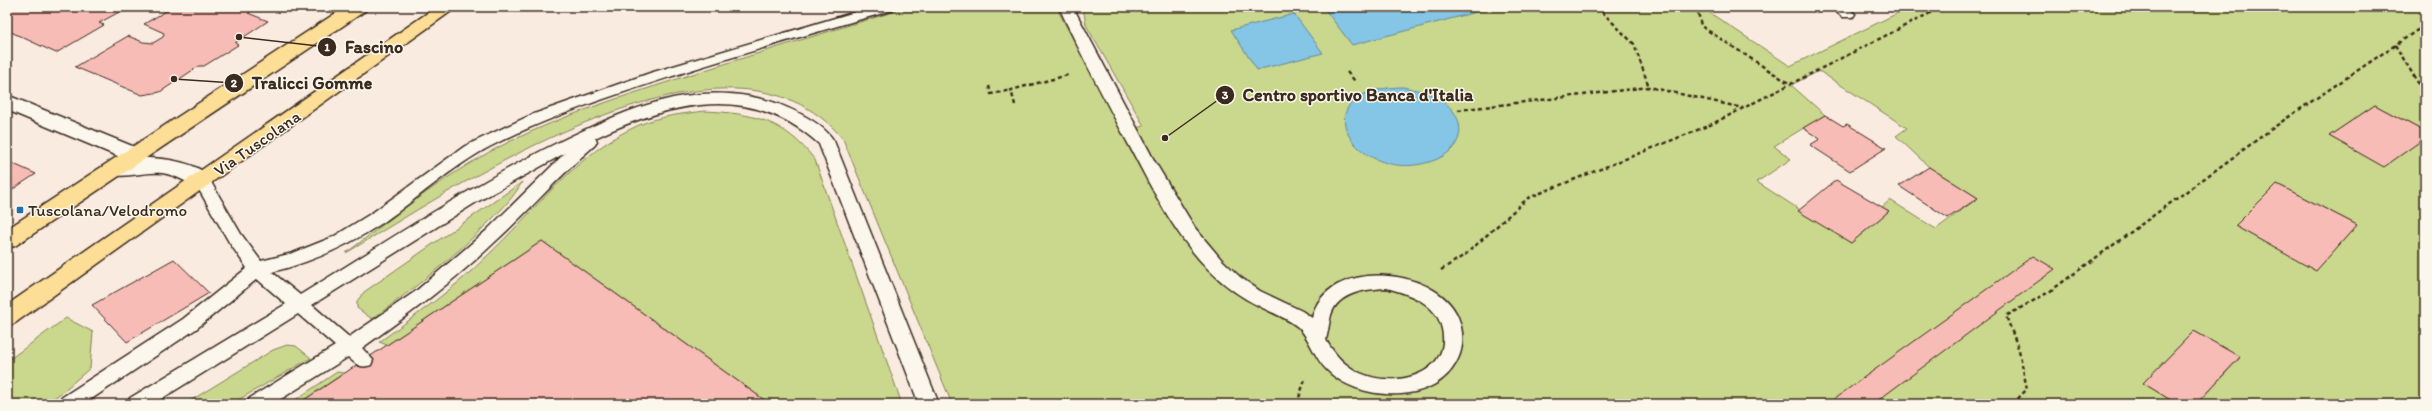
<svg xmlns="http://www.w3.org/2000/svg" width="2432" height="411" font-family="Itim,sans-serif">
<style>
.green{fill:#c9d88c;stroke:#828155;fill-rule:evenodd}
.water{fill:#85c5e6;stroke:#678796}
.building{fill:#f8bcb6;stroke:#3b2a1e}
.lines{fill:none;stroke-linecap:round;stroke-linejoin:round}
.service-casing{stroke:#3b2a1e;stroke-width:3}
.minor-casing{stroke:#3b2a1e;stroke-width:3}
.primary-casing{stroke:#3b2a1e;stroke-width:3}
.path{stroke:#3b2a1e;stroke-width:2.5;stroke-dasharray:4 3;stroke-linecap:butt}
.service{fill:#fbf7ec;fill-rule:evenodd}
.minor{fill:#fbf7ec;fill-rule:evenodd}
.primary{fill:#fcde96;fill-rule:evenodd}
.poi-dot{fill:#1f6fb2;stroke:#fbf7ec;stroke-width:1.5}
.labels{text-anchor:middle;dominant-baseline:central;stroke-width:3;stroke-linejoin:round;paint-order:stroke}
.street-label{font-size:17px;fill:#3b2a1e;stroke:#fbf7ec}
.poi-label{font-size:17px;fill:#3b2a1e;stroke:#fbf7ec;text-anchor:start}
.leader{fill:none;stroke:#3b2a1e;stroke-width:1.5}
.callout-dot{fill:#3b2a1e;stroke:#fbf7ec;stroke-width:1.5}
.mark-label{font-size:12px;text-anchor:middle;font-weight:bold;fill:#fff}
.callout-label{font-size:18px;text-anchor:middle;font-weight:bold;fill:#3b2a1e;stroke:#fbf7ec;stroke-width:3;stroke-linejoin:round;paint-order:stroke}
</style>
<rect width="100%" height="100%" fill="#faebe1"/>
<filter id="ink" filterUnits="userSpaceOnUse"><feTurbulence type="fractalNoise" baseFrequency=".025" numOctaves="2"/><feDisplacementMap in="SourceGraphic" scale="8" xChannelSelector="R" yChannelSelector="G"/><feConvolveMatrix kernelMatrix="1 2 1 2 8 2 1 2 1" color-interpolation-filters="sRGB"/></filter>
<g filter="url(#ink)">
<path class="green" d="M910 7H1056L1122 131 1144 126 1086 25 1083 7H1714L1707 11 1790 66 1910 7H2425V132L2375 105 2329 136 2384 166 2425 138V404H2196L2240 358 2194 331 2143 383 2177 404H952L843 139C729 0 458 187 346 253 399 213 450 170 511 141 564 115 621 97 677 79 755 54 832 30 910 7ZM1819 71 1907 128 1896 136 1929 167 1978 198 1936 229 1890 200 1882 207 1889 211 1851 243 1757 182 1791 159 1774 146 1825 115 1791 85ZM2277 184 2357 225 2316 270 2235 226Z
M704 111C753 113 784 120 815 160L902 404H770L542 241 387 345 379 342C416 315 454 289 486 257 534 212 577 152 639 125 659 116 682 114 704 111Z
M522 182C514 197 503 208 491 220 454 257 414 289 372 319L357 308V301L364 292Z
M66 318 93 332 90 368 60 394 44 404H7V361Z
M287 345 296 346 311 358 231 404H185L273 350Z
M337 372 344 373 298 404H289Z"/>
<path class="water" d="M1323 7H1495L1352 45Z
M1294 14 1323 53 1257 70 1231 30Z
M1403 87C1415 90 1428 91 1438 98 1467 115 1468 147 1435 160 1358 190 1293 89 1403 87Z"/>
<path class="building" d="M9 7H65L72 12 80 7H134L125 12 121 11 99 23 104 25 56 53 11 32 7 34Z
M173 7H246L253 10 248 13 268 21 235 43 238 45 204 66H199L160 92 142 95 75 67 128 36 143 42 153 43 163 37 164 33 144 24Z
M2375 105 2425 132V138L2384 167 2329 136Z
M1825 115 1843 126 1847 124 1886 148 1850 171 1810 145 1820 139 1803 128Z
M7 161 36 174 7 193Z
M1929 167 1978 198 1948 218 1899 186Z
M1836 180 1889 211 1851 243 1798 211Z
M2277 184 2357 225 2316 271 2235 226Z
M542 241 770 404H298L387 345Z
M2033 256 2055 269 1873 404H1827Z
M174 259 209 293 127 342 92 305Z
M2194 331 2240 357 2196 404H2177L2143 383Z"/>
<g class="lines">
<defs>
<path id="service" d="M872 7H896L894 10C825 29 756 50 688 71 624 92 559 112 499 142 457 162 422 195 384 222 349 245 313 262 272 272L300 295C385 243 468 187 557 143 594 125 632 107 673 98 710 90 752 92 788 108 804 115 825 126 834 141L939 404H919L819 144C751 82 671 102 595 138L597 141 595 145C560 175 531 209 497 240 454 281 411 313 362 348L373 360 371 365C360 369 356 364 348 357L273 404H247L250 398 335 346 298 314 153 404H127L130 398 286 304 257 279 196 329 84 404H58L61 398 183 319 247 268 229 242 194 181 196 177H208L241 234 261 261 293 253 333 237 372 213 465 146 531 115 650 73ZM565 153 486 231 416 291 349 337 312 305 475 203Z
M1059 7H1073L1155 162 1195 228 1221 259 1240 277 1260 291 1302 311 1312 318C1325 257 1437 266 1458 317 1465 335 1464 353 1452 369 1426 405 1356 400 1327 370 1314 358 1311 340 1299 328 1288 318 1272 313 1259 306 1240 297 1223 284 1208 269 1175 235 1153 191 1131 149 1106 102 1081 55 1059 7ZM1387 288C1409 294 1437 303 1442 329 1452 375 1395 389 1360 373 1345 366 1334 354 1326 340 1328 332 1329 323 1331 315 1338 292 1367 289 1387 288Z
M1830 7H1847L1855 14 1853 17H1843Z"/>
<path id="minor" d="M7 95 142 150 146 155 144 158C164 158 201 162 213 181L210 186 202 188C188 184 177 175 162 173 144 171 125 179 109 174L106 169 109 164 127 160 7 110Z"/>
<path id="primary" d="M345 7H367L365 11 15 246 7 248V229Z
M436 7H457L15 323 7 326V305Z"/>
</defs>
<use href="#service" class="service-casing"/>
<use href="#minor" class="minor-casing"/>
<use href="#primary" class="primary-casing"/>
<path class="path" d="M1597 7 1634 44 1649 87
M1697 7 1701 26 1790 84
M2395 45 2425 94
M1347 72 1355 81
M989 86 991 94 1011 90
M1015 105 1011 90 1068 75
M1458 110 1649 87 1743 108
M1441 270 1466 254 1528 198 1710 125 1942 7
M1297 404 1305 379
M2013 404 2027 389 2019 350 2006 316 2049 292 2284 120 2425 25"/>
<use href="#service" class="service"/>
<use href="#minor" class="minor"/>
<use href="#primary" class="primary"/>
</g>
</g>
<rect class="poi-dot" x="16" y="206" width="8" height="8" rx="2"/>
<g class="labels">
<g class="street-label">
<text transform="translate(257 143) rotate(-35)">Via Tuscolana</text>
</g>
<g class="poi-label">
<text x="28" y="210">Tuscolana/Velodromo</text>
</g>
</g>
<path class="leader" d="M239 37L327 47M174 79L234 83M1165 138L1225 95"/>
<g class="callout-dot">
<circle cx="239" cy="37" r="4"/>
<circle cx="174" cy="79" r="4"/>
<circle cx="1165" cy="138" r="4"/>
<circle cx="327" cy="47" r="10"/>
<circle cx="234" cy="83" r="10"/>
<circle cx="1225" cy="95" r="10"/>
</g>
<g class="mark-label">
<text x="327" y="51">1</text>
<text x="234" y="87">2</text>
<text x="1225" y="99">3</text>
</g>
<g class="callout-label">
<text x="374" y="53">Fascino</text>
<text x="312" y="89">Tralicci Gomme</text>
<text x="1358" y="101">Centro sportivo Banca d'Italia</text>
</g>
<rect width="2432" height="411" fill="none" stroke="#fbf7ec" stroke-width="24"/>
<rect x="12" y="12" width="2408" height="387" fill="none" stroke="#3b2a1e" stroke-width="1.5" filter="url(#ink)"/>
</svg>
